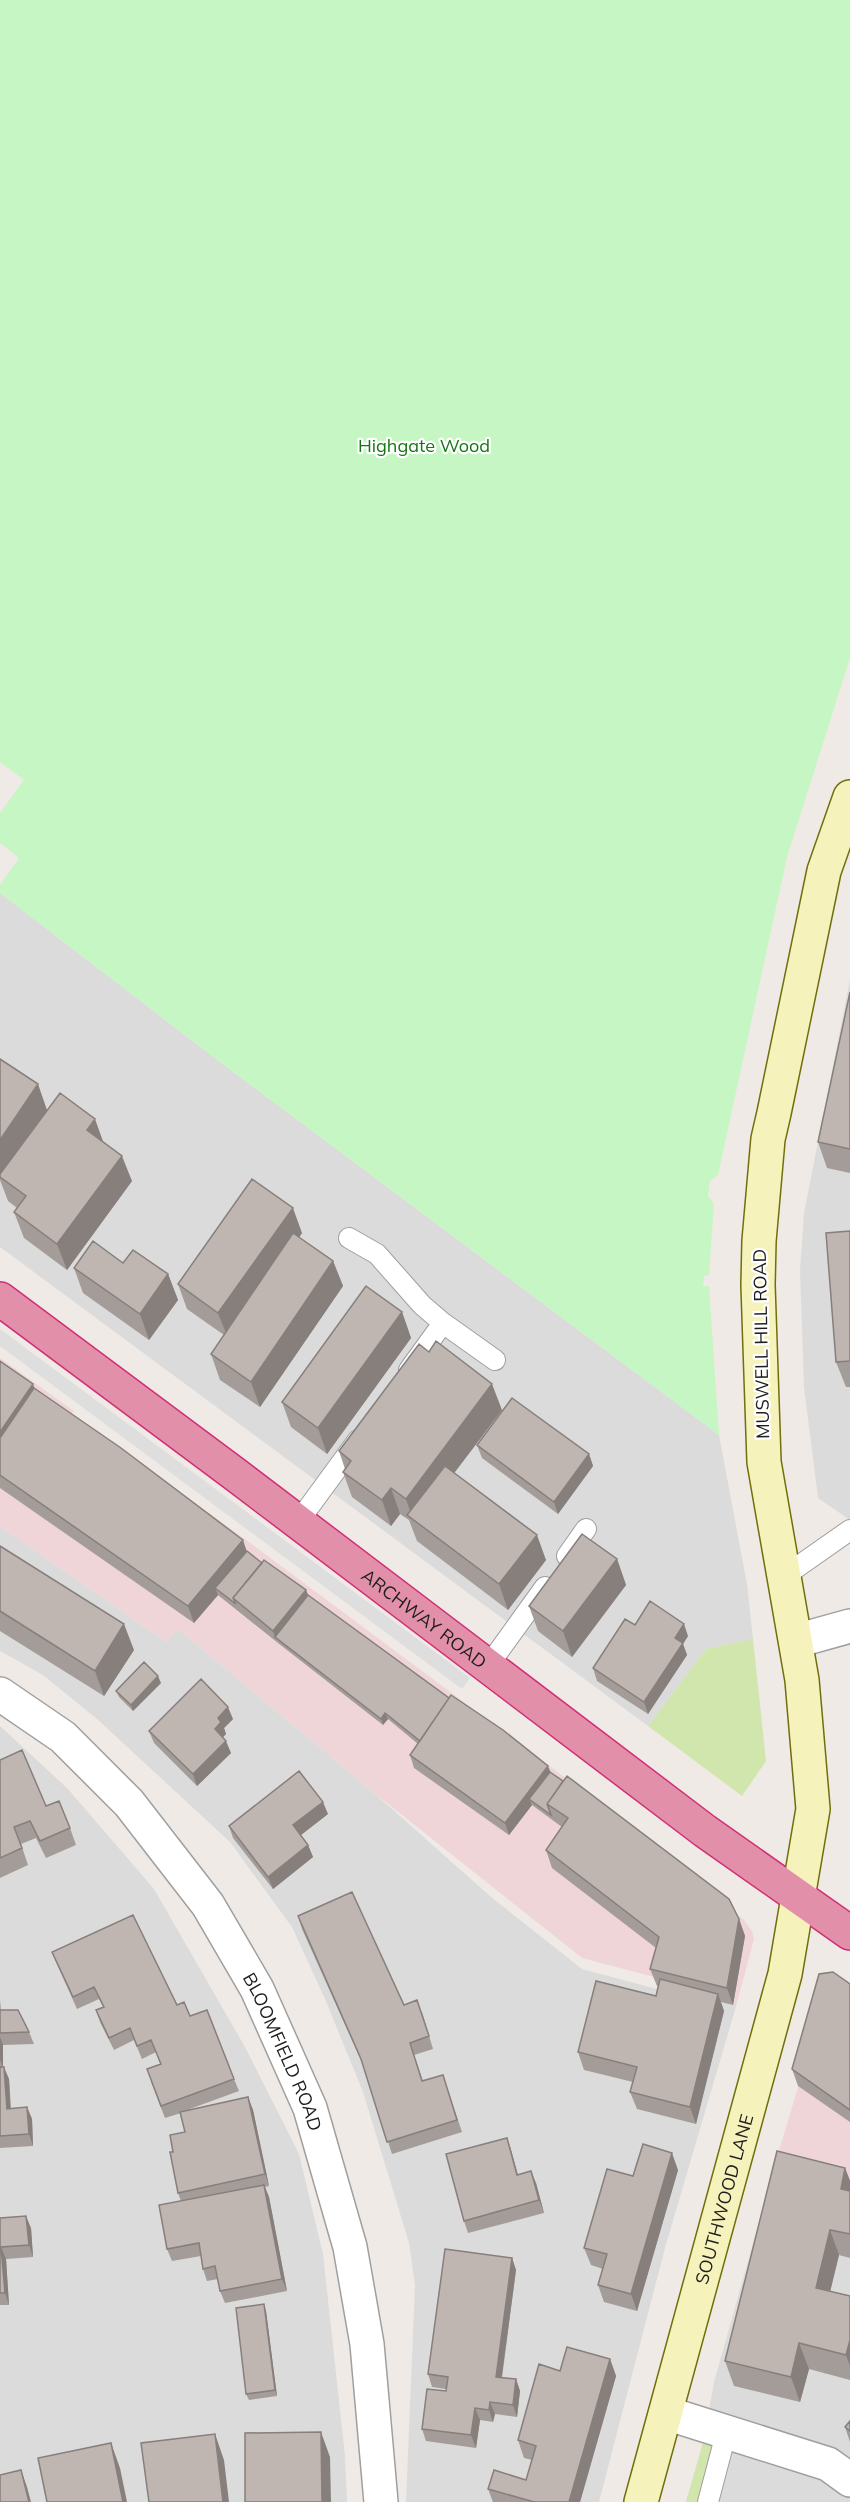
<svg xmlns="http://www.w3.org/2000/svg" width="850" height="2502" font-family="Mulish,sans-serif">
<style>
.residential{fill:#dcdbdb}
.commercial{fill:#efd5d7}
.grass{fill:#d0e6ad}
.park{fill:#c6f6c4}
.parking{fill:#dedede}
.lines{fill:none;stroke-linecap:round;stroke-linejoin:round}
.lane-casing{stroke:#9f9f9f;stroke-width:22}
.street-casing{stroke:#9f9f9f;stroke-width:36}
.secondary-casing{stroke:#706f0b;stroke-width:36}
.highway-casing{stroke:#d12d79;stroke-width:36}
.lane{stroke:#fff;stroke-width:20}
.street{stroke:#fff;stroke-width:33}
.secondary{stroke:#f6f2bb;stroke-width:33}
.highway{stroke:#e290a9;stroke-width:33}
.wall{fill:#a49c98}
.shaded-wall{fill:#867f7c}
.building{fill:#bfb5b1;stroke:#867f7c;stroke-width:1.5}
.labels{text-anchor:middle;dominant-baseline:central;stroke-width:4.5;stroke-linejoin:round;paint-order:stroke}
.park-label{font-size:18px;fill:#157711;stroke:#fff}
.street-label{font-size:18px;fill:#1e1e1e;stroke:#fff}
</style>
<rect width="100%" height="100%" fill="#efeae5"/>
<path class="residential" d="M0 893 216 1059 719 1435 747 1584 753 1639 706 1649 648 1726 0 1247Z
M850 979V1520L818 1498 804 1387 800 1270 804 1213Z
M0 1526 166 1642 178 1629 373 1792 491 1897 582 1969 653 1988 737 2003 665 2248 599 2502H406L415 2285 409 2243 363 2092 325 1999 292 1927 230 1842 97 1719 43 1675 0 1651Z
M0 1726 67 1788 154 1889 245 2047 299 2154 323 2254 345 2456 347 2502H0Z
M779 2151 850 2201V2502H686L703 2443 714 2382Z"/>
<path class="commercial" d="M0 1358 74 1411 71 1415 249 1542 634 1829 744 1920 752 1931 754 1939 737 2003 654 1977 582 1958 373 1792 178 1629 166 1642 0 1526Z
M850 1995V2201L779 2151 804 2067Z"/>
<path class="grass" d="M753 1639 766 1761 742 1796 648 1726 706 1649Z
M703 2443 715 2446 700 2502H686Z"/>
<path class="park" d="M0 0H850V658L787 857 718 1175 710 1181 708 1196 714 1204 709 1275 704 1276 703 1286H709L719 1435 216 1059 0 893V885L19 858 0 843V813L24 780 0 762Z"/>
<path class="parking" d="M0 1329 470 1678 462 1689 0 1346Z"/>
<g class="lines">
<defs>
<path id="lane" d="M349 1238 377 1254 422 1305 443 1323 409 1370
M443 1323 495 1360
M298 1522 358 1440
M567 1556 586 1529
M783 1577 850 1530
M488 1666 545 1587
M708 2502 727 2430"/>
<g id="street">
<path d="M796 1641 850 1626"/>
<path id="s1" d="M0 1694 63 1737 129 1803 208 1905 257 1989 310 2108 350 2247 367 2344 381 2502"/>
<path d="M666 2413 828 2464 850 2480"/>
</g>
<g id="secondary">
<path id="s2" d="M641 2502 785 1974 813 1809 802 1680 764 1462 758 1285 759 1241 768 1139 774 1113 824 871 850 797"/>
</g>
<g id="highway">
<path id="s3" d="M0 1299 236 1475 705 1831 850 1933"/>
</g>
</defs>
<use href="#lane" class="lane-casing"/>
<use href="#street" class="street-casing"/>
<use href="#secondary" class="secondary-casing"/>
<use href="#highway" class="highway-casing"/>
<use href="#lane" class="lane"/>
<use href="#street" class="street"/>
<use href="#secondary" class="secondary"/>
<use href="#highway" class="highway"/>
</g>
<path class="wall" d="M850 992V1173L827 1168 818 1142Z
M0 1059 47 1110 103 1142 132 1181 67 1270 24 1238 14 1212 17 1208 8 1201 0 1180Z
M850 1231V1387H846L836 1362Z
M302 1233 299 1238 333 1261 343 1286 260 1407 220 1380 211 1354 224 1335 187 1309 178 1284Z
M74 1268 168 1274 178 1300 149 1340 83 1293Z
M402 1312 411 1338 327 1454 291 1427 282 1402Z
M0 1361 262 1563 306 1590 308 1595 550 1772 739 1919 745 1936 733 2005 721 2002 724 2011 696 2124 637 2109 630 2092 633 2082 584 2070 578 2052 656 1996 658 1986H657L650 1969 656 1948 552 1868 546 1850 562 1827 532 1805 509 1835 414 1768 410 1755 418 1744 388 1719 383 1725 278 1643 218 1595 194 1623 0 1488Z
M502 1410 454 1473 546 1560 508 1610 417 1541 409 1520 400 1514 391 1526 352 1497 343 1472 345 1469 339 1451Z
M477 1445 589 1454 593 1466 558 1514 482 1458Z
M0 1546 134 1650 104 1696 0 1631Z
M617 1559 626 1585 572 1657 538 1631 529 1606Z
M688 1636 683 1644 687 1655 648 1714 597 1681 593 1668Z
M161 1683 133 1711 119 1697 116 1691Z
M233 1719 224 1728 226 1734 223 1737 231 1753 197 1786 154 1743 149 1731Z
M0 1760 46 1806 70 1828 76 1845 46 1858 36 1838 21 1844 28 1865 0 1878Z
M328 1814 301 1835 308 1845 313 1857 273 1889 233 1838 229 1826Z
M298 1916 404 2005 422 2012 433 2049 414 2055 423 2081 443 2075 462 2132 392 2154 364 2067 302 1929Z
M52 1952 177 2005 190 2016 234 2079 239 2091 187 2110 248 2097 253 2110 269 2186 265 2187 269 2197 287 2291 225 2303 220 2291 218 2279 207 2281 203 2269 201 2256 172 2261 167 2249 181 2201 178 2193 173 2152 185 2132 181 2113 165 2118 151 2082 160 2064 156 2052 142 2059 134 2040 114 2050 100 2022 96 2010 103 2007 99 1999 77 2009 57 1964Z
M850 1984V2122L798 2086 792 2069Z
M0 2000 1 2010 29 2032 34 2044 3 2045V2067L9 2079 11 2108 27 2107 32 2119 33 2146 0 2148Z
M507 2138 511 2150 518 2175 536 2183 544 2213 468 2233 464 2221Z
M845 2168 850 2181V2258L839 2255 830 2291 850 2296V2380L809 2369 800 2402 734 2386 725 2361Z
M678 2170 637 2311 604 2302 598 2285 603 2269 591 2265 584 2248 633 2176Z
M0 2218 31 2228 33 2257 6 2259 9 2305H0Z
M512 2258 516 2270 502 2378 516 2379 520 2391 517 2417 495 2414 493 2422 480 2420 476 2448 426 2441 422 2429 446 2391V2389L432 2387 428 2374Z
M266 2311 277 2396 249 2400 246 2394Z
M610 2359 616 2376 580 2502H493L488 2489 526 2480 532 2460 524 2458 518 2440Z
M850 2421V2442L845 2427Z"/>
<path class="shaded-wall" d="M38 1084 47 1110 0 1177V1140Z
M95 1119 104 1144 87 1130Z
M122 1156 132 1181 67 1270 57 1244Z
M293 1208 302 1233 228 1338 218 1313Z
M333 1261 343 1286 260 1407 251 1382Z
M168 1274 178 1300 149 1340 140 1314Z
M402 1312 411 1338 327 1454 318 1428Z
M33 1384 40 1405 0 1464V1432Z
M492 1384 502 1410 417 1522 413 1520 406 1499Z
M589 1454 593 1466 558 1514 554 1502Z
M391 1488 400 1514 391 1526 382 1500Z
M537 1535 546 1560 508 1610 499 1584Z
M243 1540 249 1558 215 1588 218 1595 194 1623 188 1606Z
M617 1559 626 1585 572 1657 563 1631Z
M306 1590 311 1602 275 1637 273 1631Z
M124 1624 134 1650 104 1696 95 1671Z
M684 1624 688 1636 683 1644 687 1655 648 1714 644 1702 675 1638Z
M158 1676 161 1683 133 1711 131 1705Z
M228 1707 233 1719 224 1728 226 1734 219 1741 215 1729 218 1718Z
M385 1713 388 1719 383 1725 381 1719Z
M226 1741 231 1753 197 1786 193 1774Z
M548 1766 553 1778 529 1799 532 1805 509 1835 505 1823Z
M323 1802 328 1814 297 1838 293 1825Z
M308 1845 313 1857 273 1889 268 1877Z
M739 1919 745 1936 733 2005 727 1988Z
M718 1994 724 2011 696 2124 690 2107Z
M0 2037 3 2045V2069L0 2059Z
M4 2067 9 2079 11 2121 7 2109Z
M248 2097 253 2110 269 2186 265 2174Z
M27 2107 32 2119 33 2146 29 2134Z
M507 2138 511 2150 521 2187 517 2175Z
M672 2153 678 2170 637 2311 631 2294Z
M845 2168 850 2181V2214L841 2189Z
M531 2171 536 2183 544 2213 539 2200Z
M264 2185 269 2197 287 2291 282 2279Z
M26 2216 31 2228 33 2257 29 2245Z
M830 2230 839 2255 825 2313 816 2288Z
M1 2247 6 2259 9 2305 5 2293Z
M512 2258 516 2270 500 2389 496 2377Z
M264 2304 266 2311 277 2396 275 2390Z
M850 2340V2366L846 2355Z
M799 2343 809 2369 800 2402 791 2377Z
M610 2359 616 2376 580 2502H569Z
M516 2379 520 2391 517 2417 513 2405Z
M490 2402 495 2414 493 2422 489 2410Z
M475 2408 480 2420 476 2448 471 2435Z
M321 2432 330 2457 331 2502H322Z
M215 2434 224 2460 229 2502H223Z
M111 2443 120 2468 127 2502H123Z
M21 2470 27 2487 31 2502H29Z"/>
<path class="building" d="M850 992V1149L818 1142Z
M0 1059 38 1084 0 1140Z
M60 1093 95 1119 87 1130 122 1156 57 1244 14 1212 26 1196 0 1177V1174Z
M252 1179 293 1208 218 1313 178 1284Z
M850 1231V1361L836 1362 826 1233Z
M293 1233 333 1261 251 1382 211 1354Z
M93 1241 123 1263 133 1250 168 1274 140 1314 74 1268Z
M366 1286 402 1312 318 1428 282 1402Z
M436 1341 492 1384 406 1499 391 1488 382 1500 343 1472 351 1461 339 1451 419 1344 429 1352Z
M0 1361 33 1384 0 1432Z
M34 1388 121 1448 243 1540 188 1606 0 1475V1438Z
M512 1398 589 1454 554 1502 477 1445Z
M445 1466 537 1535 499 1584 407 1515Z
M582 1534 617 1559 563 1631 529 1606Z
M0 1546 124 1624 95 1671 0 1611Z
M247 1551 262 1563 233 1598 236 1604 215 1588Z
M264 1560 306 1590 273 1631 233 1598Z
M308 1595 449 1698 420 1741 385 1713 381 1719 275 1637Z
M650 1601 684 1624 675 1638 683 1643 644 1702 593 1668 625 1619 635 1625Z
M144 1662 158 1676 131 1705 116 1691Z
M201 1679 228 1707 218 1718 221 1722 215 1729 226 1741 193 1774 149 1731Z
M451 1695 503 1730 548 1766 505 1823 410 1755Z
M22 1750 46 1806 59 1801 70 1828 40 1841 30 1821 14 1827 22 1848 0 1858V1760Z
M299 1771 323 1802 293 1825 308 1845 268 1877 229 1826Z
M550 1772 563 1781 547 1804 551 1815 529 1799Z
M567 1776 729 1899 739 1919 727 1988 650 1969 659 1937 546 1850 568 1818 547 1804Z
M352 1892 404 2005 417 2000 429 2036 410 2043 422 2081 443 2075 457 2120 387 2142 361 2059 298 1916Z
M133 1915 177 2005 184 2002 190 2016 207 2010 234 2079 161 2106 147 2069 161 2064 151 2040 137 2046 130 2028 109 2038 96 2010 104 2007 94 1987 73 1997 52 1952Z
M833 1972 850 1984V2110L792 2069 819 1974Z
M660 1979 718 1994 690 2107 630 2092 637 2067 578 2052 596 1981 656 1996Z
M0 2010H18L29 2032 0 2033Z
M0 2067H4L7 2109 27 2107 29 2134 0 2136Z
M248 2097 265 2174 178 2193 170 2152H173L170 2135 185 2132 180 2112Z
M507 2138 517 2175 531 2171 539 2200 464 2221 446 2154Z
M643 2144 672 2153 631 2294 598 2285 607 2254 584 2248 607 2169 633 2176Z
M777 2151 845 2168 841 2189 850 2191V2234L830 2230 816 2288 850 2296V2340L846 2355 799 2343 791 2377 725 2361Z
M264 2185 282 2279 220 2291 215 2266 203 2269 199 2243 167 2249 159 2205Z
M26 2216 29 2245 1 2247 5 2293H0V2218Z
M445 2249 512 2258 496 2377 516 2379 513 2405 490 2402 489 2410 475 2408 471 2435 422 2429 427 2389 446 2391 448 2377 428 2374Z
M264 2304 275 2390 246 2394 236 2308Z
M567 2347 610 2359 569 2502H534L488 2489 494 2470 526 2480 536 2446 518 2440 539 2364 560 2371Z
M850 2421V2431L845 2427Z
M321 2432 322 2502H245V2433Z
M215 2434 223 2502H149L141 2443Z
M111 2443 123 2502H47L38 2458Z
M21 2470 29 2502H0V2475Z"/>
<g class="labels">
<g class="park-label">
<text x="424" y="445">Highgate Wood</text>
</g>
<g class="street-label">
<text transform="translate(761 1344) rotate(-91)">MUSWELL HILL ROAD</text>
<text stroke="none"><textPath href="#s3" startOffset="531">ARCHWAY ROAD</textPath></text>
<text stroke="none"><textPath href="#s1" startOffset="464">BLOOMFIELD ROAD</textPath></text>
<text stroke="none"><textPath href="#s2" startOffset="314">SOUTHWOOD LANE</textPath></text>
</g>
</g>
</svg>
